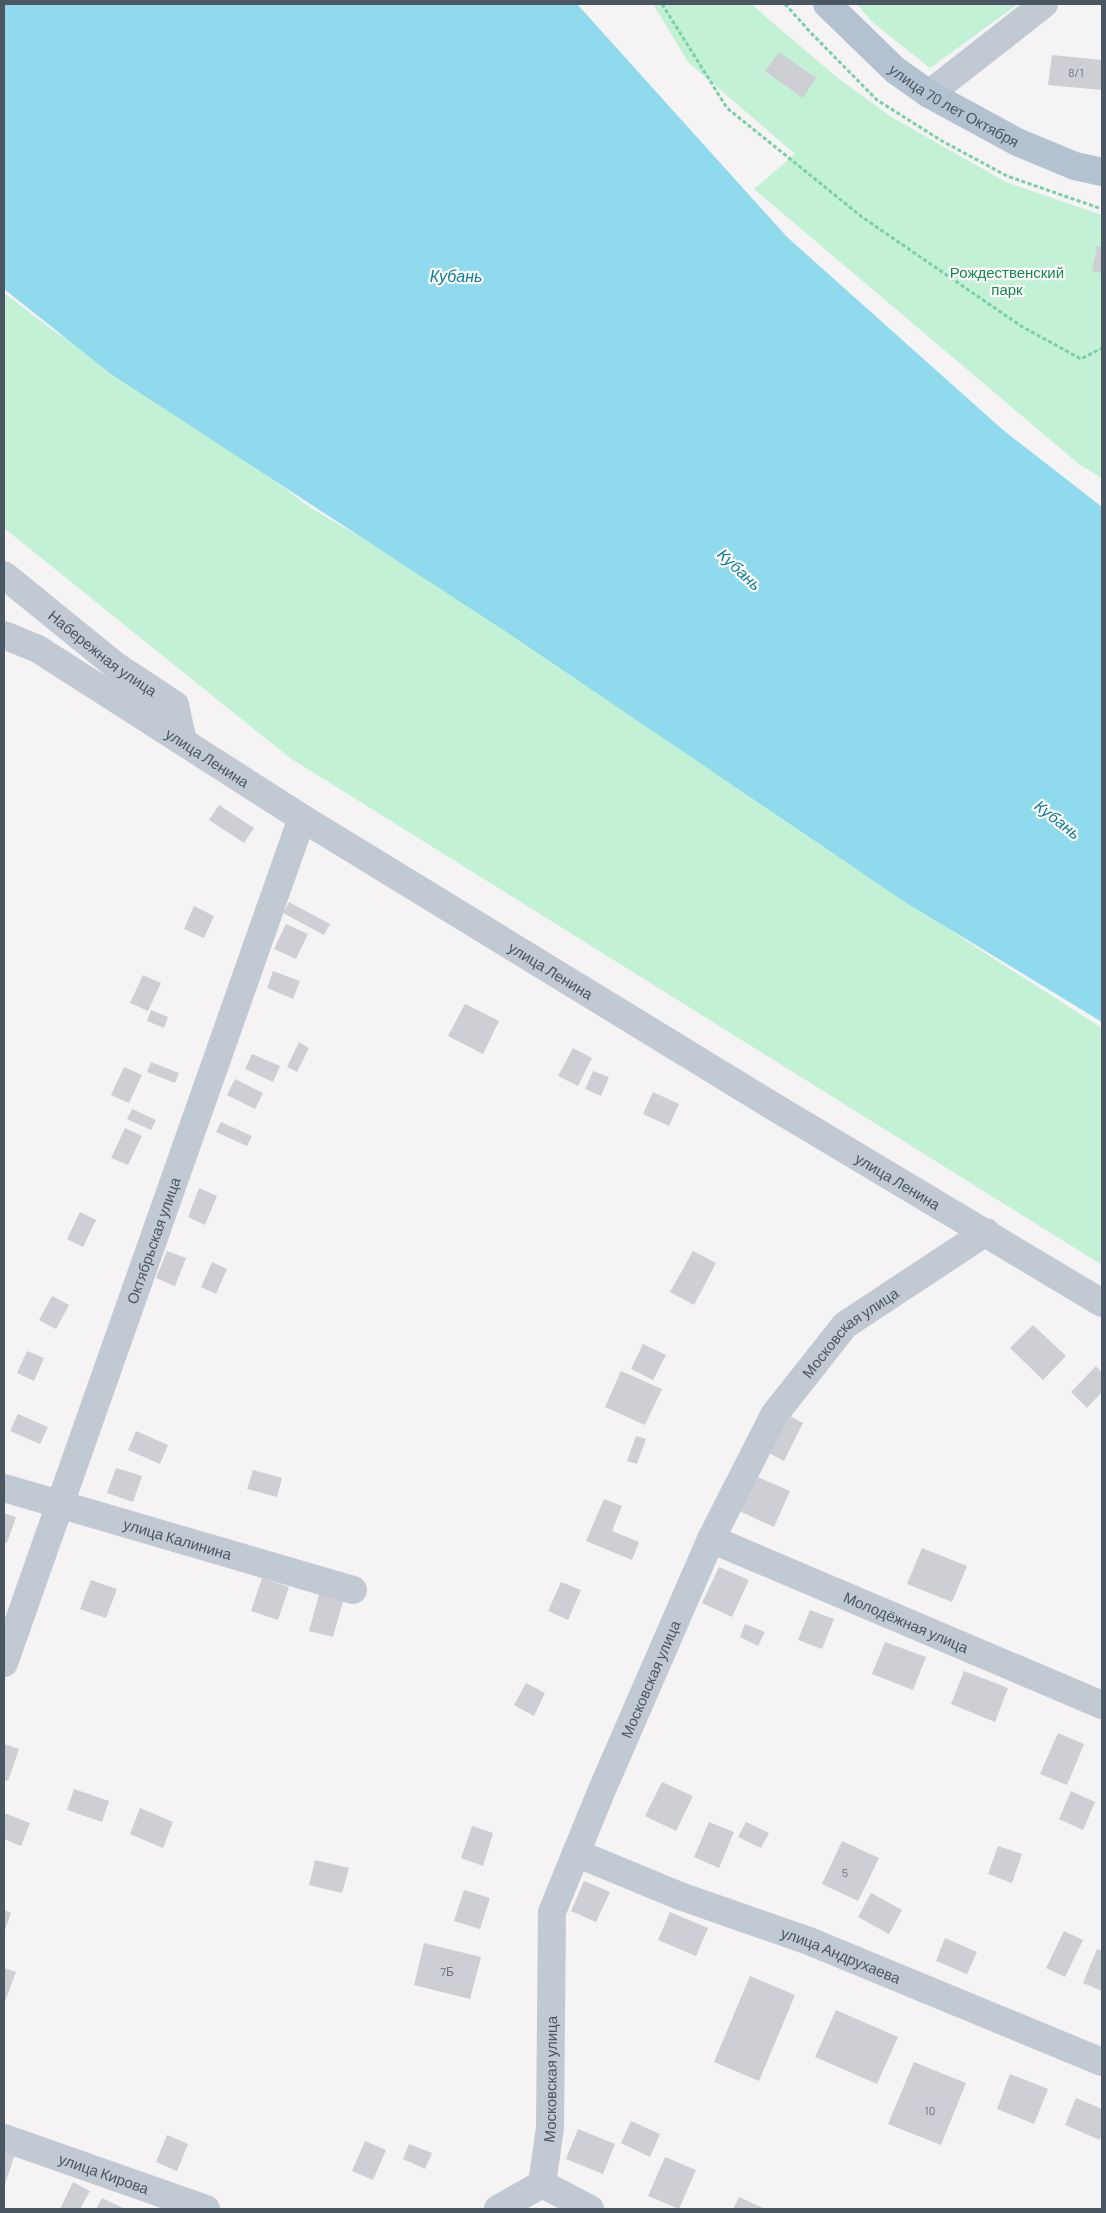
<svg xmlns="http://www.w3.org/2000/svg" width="1106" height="2213" font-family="Barlow,sans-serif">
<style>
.green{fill:#c3f1d5}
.water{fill:#90daee}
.building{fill:#cdcfd5}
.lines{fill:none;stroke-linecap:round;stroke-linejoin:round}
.path{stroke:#7ad0a6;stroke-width:3;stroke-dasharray:4 2.5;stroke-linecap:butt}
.minor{stroke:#c1cad2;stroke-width:28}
.major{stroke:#b3c2d1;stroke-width:28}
.labels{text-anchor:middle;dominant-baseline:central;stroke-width:4.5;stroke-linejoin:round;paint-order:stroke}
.number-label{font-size:12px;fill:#6b747e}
.street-label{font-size:15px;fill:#4a5661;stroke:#fff}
.park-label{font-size:15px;fill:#17864f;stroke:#fff}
.water-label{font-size:16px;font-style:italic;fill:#0c7c9b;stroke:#fff}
</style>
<rect width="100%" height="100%" fill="#f5f3f3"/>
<path class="green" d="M653 4H751L839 79 893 118 1006 182 1102 215V478L1080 465 754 189 795 154 688 62Z
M857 4H1018L930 68 872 22Z
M4 293 54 331 218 439 311 508 480 608 971 944 1102 1028V1265L290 758 4 528Z"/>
<path class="water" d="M4 4H577L787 237 1003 430 1102 507V1022L905 902 511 635 111 374 4 289Z"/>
<path class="building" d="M779 52 816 78 803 98 765 71Z
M1052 55 1102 60V90L1048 85Z
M1097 246 1102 247V273L1092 271Z
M219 805 254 828 244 843 209 820Z
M289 902 330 924 324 935 283 913Z
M194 906 214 916 204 938 184 929Z
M286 924 308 934 296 959 274 949Z
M273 971 300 981 293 999 267 988Z
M143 975 161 983 148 1011 130 1003Z
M465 1004 499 1021 483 1054 448 1036Z
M151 1010 168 1017 164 1028 147 1021Z
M299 1042 309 1048 297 1072 287 1067Z
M573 1048 592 1058 578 1086 558 1076Z
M252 1054 280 1066 273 1082 245 1069Z
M151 1062 179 1073 175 1083 147 1072Z
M124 1067 142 1075 129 1103 111 1095Z
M593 1071 609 1077 601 1096 585 1089Z
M235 1079 263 1093 255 1109 227 1095Z
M653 1092 679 1104 669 1126 643 1114Z
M132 1109 156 1120 151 1130 127 1119Z
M221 1122 252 1136 247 1146 216 1132Z
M125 1128 142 1136 128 1165 111 1158Z
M199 1188 217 1196 205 1225 188 1217Z
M80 1212 96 1220 83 1247 67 1239Z
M167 1251 186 1258 175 1286 156 1278Z
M693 1251 716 1263 694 1305 670 1292Z
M212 1262 227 1269 216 1294 201 1287Z
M52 1296 69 1305 56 1329 39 1320Z
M1033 1325 1066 1356 1043 1380 1010 1348Z
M643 1344 666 1355 653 1380 631 1369Z
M27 1351 44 1358 34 1381 17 1373Z
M1096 1366 1102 1373V1392L1087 1408 1071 1392Z
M621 1371 662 1389 645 1425 605 1407Z
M18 1414 48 1427 40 1444 10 1431Z
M786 1414 803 1423 784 1461 767 1452Z
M136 1431 168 1445 160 1464 128 1450Z
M636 1436 646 1439 637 1464 627 1461Z
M116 1468 142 1476 133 1502 107 1493Z
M253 1470 282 1478 277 1497 247 1489Z
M753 1475 790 1491 774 1527 737 1510Z
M604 1499 622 1506 612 1531 639 1542 632 1560 586 1541Z
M4 1513 16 1517 7 1543 4 1542Z
M922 1548 967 1566 952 1602 907 1584Z
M719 1567 749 1580 732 1617 702 1603Z
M262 1578 289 1587 278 1620 251 1611Z
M91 1580 117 1589 106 1618 80 1609Z
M561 1582 581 1590 568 1620 548 1611Z
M321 1588 345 1594 333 1637 309 1631Z
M810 1610 834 1619 822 1649 798 1640Z
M745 1624 765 1632 758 1646 740 1637Z
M885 1642 926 1657 913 1690 872 1674Z
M964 1671 1008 1688 995 1722 951 1704Z
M526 1683 545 1693 534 1716 514 1705Z
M1058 1733 1084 1744 1067 1785 1040 1774Z
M4 1744 19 1749 8 1781 4 1780Z
M662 1782 693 1796 676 1831 645 1816Z
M74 1789 109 1801 102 1822 67 1810Z
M1071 1791 1095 1802 1083 1830 1059 1819Z
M140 1808 173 1822 163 1848 130 1834Z
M4 1813 30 1823 21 1846 4 1839Z
M709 1822 734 1832 719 1868 694 1857Z
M746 1822 769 1833 761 1848 738 1837Z
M472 1826 493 1833 483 1866 461 1858Z
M842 1841 879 1858 858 1901 822 1884Z
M998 1846 1022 1854 1012 1883 988 1874Z
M315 1860 349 1868 342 1893 309 1885Z
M584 1881 610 1892 596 1922 571 1911Z
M464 1890 490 1898 480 1929 454 1921Z
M871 1893 902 1910 889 1934 858 1917Z
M4 1910 11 1913 4 1933Z
M670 1912 708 1928 696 1956 658 1940Z
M1064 1931 1083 1940 1065 1977 1046 1968Z
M945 1938 977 1952 967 1974 936 1961Z
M424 1943 481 1957 470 1999 414 1985Z
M1097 1949 1102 1951V1991L1083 1983Z
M4 1968 16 1972 4 2004Z
M750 1976 795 1995 759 2081 714 2062Z
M836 2010 898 2037 877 2084 815 2057Z
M914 2062 966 2083 941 2145 888 2124Z
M1010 2074 1048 2089 1034 2124 997 2109Z
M1076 2098 1102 2109V2133L1100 2140 1065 2125Z
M631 2121 660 2134 650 2157 621 2143Z
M578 2129 615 2144 603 2174 566 2159Z
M167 2135 188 2144 177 2171 156 2162Z
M365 2141 386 2150 373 2180 352 2171Z
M409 2144 432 2153 425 2169 403 2159Z
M4 2150 15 2154 4 2187Z
M665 2157 696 2170 679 2209 648 2196Z
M73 2182 90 2191 80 2209H60Z
M739 2197 765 2209H733Z
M102 2198 125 2209H96Z"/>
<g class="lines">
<path class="path" d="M662 4 727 108 862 217 1021 326 1081 359 1102 348
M785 4 811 33 877 100 942 141 1007 176 1102 209"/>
<g class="minor">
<path d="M929 94 1044 4"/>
<path id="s1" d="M4 575 116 666 175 705 183 741"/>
<path id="s2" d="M4 635 38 649 302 818 771 1105 1102 1303"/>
<path id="s3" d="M4 1488 353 1590"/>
<path id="s4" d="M711 1539 1102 1705"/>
<path id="s5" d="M4 1663 302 818"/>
<path id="s6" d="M576 1853 680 1896 809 1941 1102 2062"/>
<path id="s7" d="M4 2138 206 2209"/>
<path d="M542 2184 590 2209"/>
<path id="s8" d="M498 2209 542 2184 550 2128 552 1912 601 1792 711 1539 774 1415 845 1325 986 1232"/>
</g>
<path class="major" id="s9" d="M827 4 895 70 929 94 1017 142 1075 166 1102 172"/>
</g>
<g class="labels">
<g class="number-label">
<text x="1076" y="72">8/1</text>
<text x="845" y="1872">5</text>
<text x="447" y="1971">7Б</text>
<text x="930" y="2110">10</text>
</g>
<g class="street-label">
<text stroke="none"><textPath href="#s9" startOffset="164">улица 70 лет Октября</textPath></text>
<text stroke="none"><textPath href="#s1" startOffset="126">Набережная улица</textPath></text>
<text stroke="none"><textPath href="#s2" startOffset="238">улица Ленина</textPath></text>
<text stroke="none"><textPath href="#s2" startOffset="642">улица Ленина</textPath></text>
<text stroke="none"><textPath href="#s2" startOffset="1048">улица Ленина</textPath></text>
<text stroke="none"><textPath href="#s5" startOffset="448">Октябрьская улица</textPath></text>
<text stroke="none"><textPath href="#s8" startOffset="981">Московская улица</textPath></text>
<text stroke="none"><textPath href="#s3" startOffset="181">улица Калинина</textPath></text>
<text stroke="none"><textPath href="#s4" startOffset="212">Молодёжная улица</textPath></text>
<text stroke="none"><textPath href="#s8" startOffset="576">Московская улица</textPath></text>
<text stroke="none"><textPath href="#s6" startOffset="284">улица Андрухаева</textPath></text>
<text stroke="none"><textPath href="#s8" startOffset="156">Московская улица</textPath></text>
<text stroke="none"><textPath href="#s7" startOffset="106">улица Кирова</textPath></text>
</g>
<g class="park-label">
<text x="1007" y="272">Рождественский<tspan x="1007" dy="17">парк</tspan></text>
</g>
<g class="water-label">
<text x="456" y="275">Кубань</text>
<text transform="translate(740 569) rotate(43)">Кубань</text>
<text transform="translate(1058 819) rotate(38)">Кубань</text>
</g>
</g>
<rect width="1106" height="2213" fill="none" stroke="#4a5661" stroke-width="10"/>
</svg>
